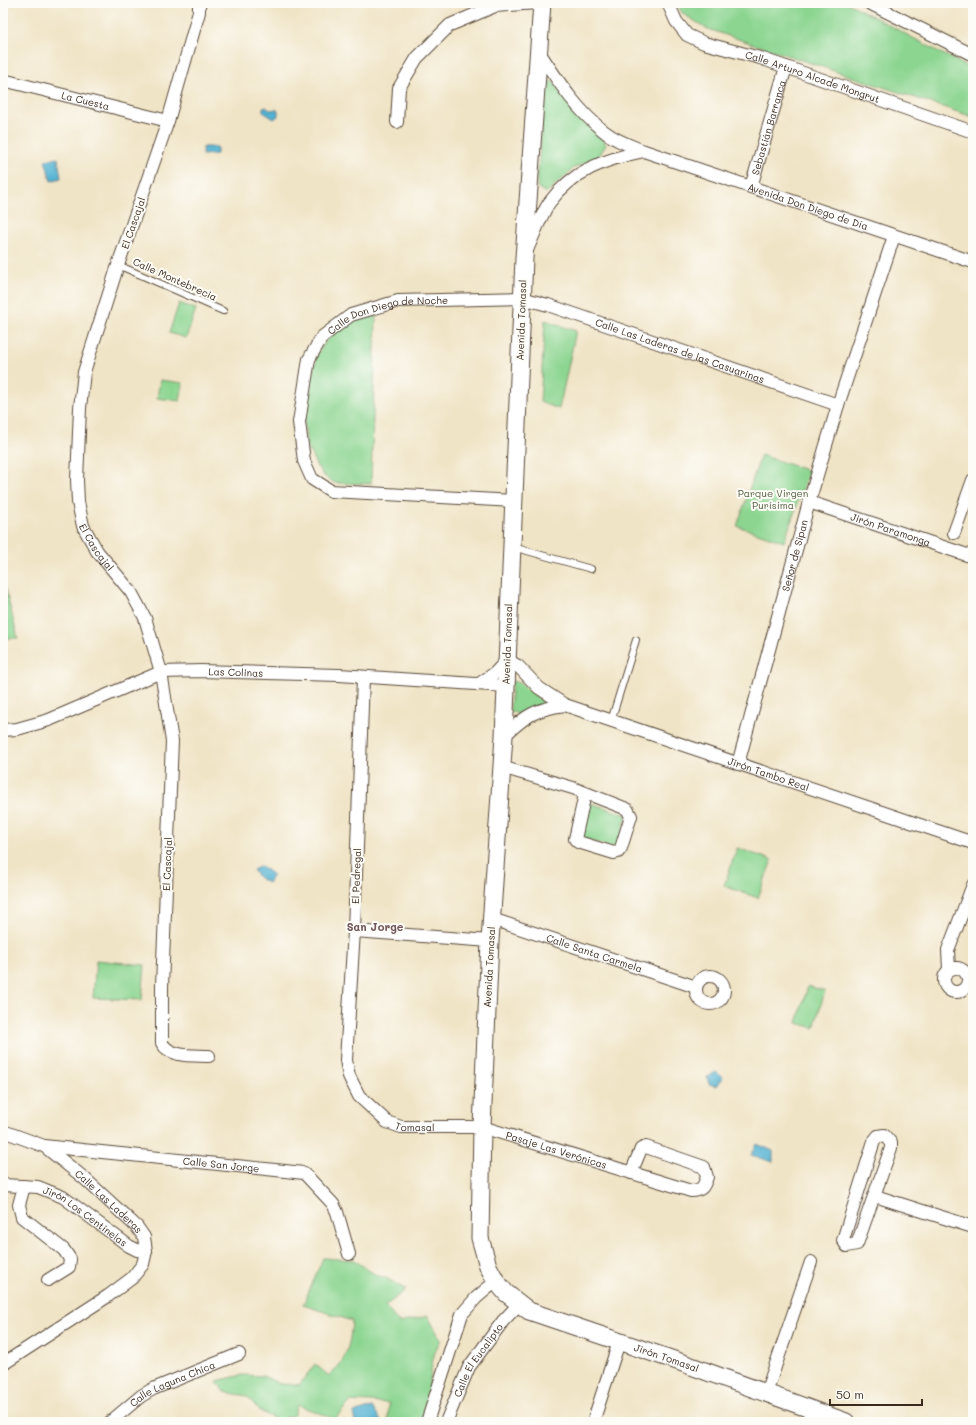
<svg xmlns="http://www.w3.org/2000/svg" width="976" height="1425" font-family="Mali,sans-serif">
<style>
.green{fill:#8cd591;stroke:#648058}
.water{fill:#53b2d2;stroke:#476e78}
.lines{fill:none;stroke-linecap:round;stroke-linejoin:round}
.lane-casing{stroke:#564637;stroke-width:8}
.street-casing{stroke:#564637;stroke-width:14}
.secondary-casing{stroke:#564637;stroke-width:19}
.lane{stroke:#fff;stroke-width:6}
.street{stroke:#fff;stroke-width:12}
.secondary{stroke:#fff;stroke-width:17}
.labels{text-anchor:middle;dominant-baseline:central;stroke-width:4;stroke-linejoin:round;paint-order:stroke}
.street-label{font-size:10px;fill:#3b2a1e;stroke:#fdfcf7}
.park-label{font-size:10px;fill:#535d40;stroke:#fdfcf7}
.neighbourhood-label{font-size:11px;font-weight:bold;fill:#71565b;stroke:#fdfcf7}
</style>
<rect width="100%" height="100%" fill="#fdfcf7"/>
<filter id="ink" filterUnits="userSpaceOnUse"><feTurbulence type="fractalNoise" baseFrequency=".025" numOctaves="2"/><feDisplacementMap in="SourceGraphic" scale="8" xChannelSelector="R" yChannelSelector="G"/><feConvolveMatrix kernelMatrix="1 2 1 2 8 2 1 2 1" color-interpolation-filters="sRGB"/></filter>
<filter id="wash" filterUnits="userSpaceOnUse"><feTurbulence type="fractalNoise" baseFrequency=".012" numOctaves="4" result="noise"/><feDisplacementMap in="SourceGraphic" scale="16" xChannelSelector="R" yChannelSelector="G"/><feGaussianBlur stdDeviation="0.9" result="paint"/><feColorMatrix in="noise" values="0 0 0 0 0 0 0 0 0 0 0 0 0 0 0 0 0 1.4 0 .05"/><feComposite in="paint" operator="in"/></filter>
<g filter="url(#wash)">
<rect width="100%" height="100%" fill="#f0e4c6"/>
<path class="green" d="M676 3H848L973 70V117L708 29 683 14Z
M552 81 602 135 606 145 599 156 574 168 546 193 537 187 544 84Z
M179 303 196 309 186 338 169 333Z
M376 316 371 484 335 483 324 476 316 465 306 443 304 416 317 354 327 340 343 327 361 317Z
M545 320 576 331 559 409 540 402Z
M160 380 183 383 180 401 157 398Z
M761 455 809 471 784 542 737 526Z
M3 588H5L18 638H3Z
M512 681 520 683 546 704 532 707 518 714 510 711Z
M590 803 627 815 616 849 579 837Z
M737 848 772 860 758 898 724 886Z
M96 960 145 965 142 1000 93 998Z
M808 986 825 991 814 1028 797 1023Z
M323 1258 354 1260 376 1275 388 1279 406 1290 385 1306 399 1323 428 1316 441 1340C426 1361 434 1398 420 1422H388L389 1403 351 1401 335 1419 297 1405 294 1415 279 1421 260 1411 247 1396 224 1392 217 1381 242 1375 263 1376 280 1384 299 1385 315 1364 329 1376C347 1361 350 1344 352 1321L303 1305Z"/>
<path class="water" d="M263 107H266L270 110 276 109 278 111V116L274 119 263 112Z
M203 147H217V154L202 155Z
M58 158 61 178 51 181 45 160Z
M261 866 273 875 268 883 258 877 253 870Z
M716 1072 723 1078 717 1086 709 1084 707 1077Z
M757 1144 773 1151V1162L751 1155Z
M372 1407 381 1421 356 1422 354 1413Z"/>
</g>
<g filter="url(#ink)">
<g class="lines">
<defs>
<path id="lane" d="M118 265 223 311
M513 547 591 569
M611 721 636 640"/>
<g id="street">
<path id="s1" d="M199 3V12L168 121 118 265 84 372 80 408 77 480 78 502 83 526 97 551 131 592 145 618 161 672 172 741 162 986V1043C170 1058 194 1055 209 1056"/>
<path id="s2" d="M668 3 676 21 687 35 704 43 760 58 973 132"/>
<path d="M869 3 973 55"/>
<path id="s3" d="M539 52C558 81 577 111 605 132 616 141 631 146 644 151L973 262"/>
<path id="s4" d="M3 80 168 121"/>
<path d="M397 122 399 88 417 58 450 25 495 6 537 3"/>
<path id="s5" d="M751 187 786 67"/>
<path d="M527 250C534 235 540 217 549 203 573 170 606 159 644 151"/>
<path id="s6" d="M514 501 331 491 312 479 304 461 299 422 309 359 322 337 351 315 398 301 522 298 548 305 838 405"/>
<path id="s7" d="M809 502 973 557"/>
<path d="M954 533 973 480"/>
<path id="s8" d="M363 678 354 931 346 1060 349 1076 359 1096 387 1122 401 1127H482L691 1191C702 1191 704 1186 707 1177L704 1167 646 1147 641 1149 631 1173"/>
<path id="s9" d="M479 684 495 673 507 660 518 666 539 688 565 705 973 843"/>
<path id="s10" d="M3 730 17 729 49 720 161 672 201 671 339 675 506 686"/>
<path d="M504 736C525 716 535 709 565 705"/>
<path id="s11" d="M738 764 809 502 838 405 894 236"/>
<path d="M501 767 573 788 627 809 631 816 621 848 618 852 614 853 578 842 575 839 585 794"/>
<path id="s12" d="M492 919 696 987"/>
<path d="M354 931 490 941"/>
<circle cx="956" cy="980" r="12"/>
<path d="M949 969 948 950 973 885"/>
<circle cx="710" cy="990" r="14"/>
<path id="s13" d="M3 1131 44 1146 84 1178 137 1227 144 1237 146 1251 143 1264 132 1278 108 1296 3 1364"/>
<path d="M884 1135 891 1143V1148L857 1244 847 1246 843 1240 874 1141 878 1136Z"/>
<path id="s14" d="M44 1146 304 1173 333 1204 337 1212 349 1254"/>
<path id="s15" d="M3 1185 38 1187 63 1197 129 1246 137 1250 146 1251"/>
<path d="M24 1186 19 1205 22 1217 64 1250 70 1259 69 1267 48 1280"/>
<path d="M875 1196 973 1227"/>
<path d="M766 1393 811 1262"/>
<path id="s16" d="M110 1422 141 1396 153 1389 239 1354"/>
<path d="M427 1422 462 1314 476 1298 496 1281"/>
<path id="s17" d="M446 1422 469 1367 503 1321 519 1304"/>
<path d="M593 1422 619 1342"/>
</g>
<g id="secondary">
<path id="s18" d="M542 3 524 258 504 736 490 941 482 1127 480 1238 488 1266 496 1281 506 1293 529 1311 680 1362 846 1422"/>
</g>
</defs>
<use href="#lane" class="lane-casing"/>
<use href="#street" class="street-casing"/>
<use href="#secondary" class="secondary-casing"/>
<use href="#lane" class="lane"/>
<use href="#street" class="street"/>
<use href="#secondary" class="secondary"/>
</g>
</g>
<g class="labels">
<g class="street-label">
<text stroke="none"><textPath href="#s2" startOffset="170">Calle Arturo Alcade Mongrut</textPath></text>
<text stroke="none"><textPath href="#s4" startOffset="85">La Cuesta</textPath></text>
<text stroke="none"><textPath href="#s5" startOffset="62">Sebastián Barranca</textPath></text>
<text stroke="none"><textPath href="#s3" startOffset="321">Avenida Don Diego de Día</textPath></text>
<text transform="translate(133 223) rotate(-71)">El Cascajal</text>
<text transform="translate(175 279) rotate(24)">Calle Montebrecia</text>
<text stroke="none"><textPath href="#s6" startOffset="426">Calle Don Diego de Noche</textPath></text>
<text transform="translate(521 320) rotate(-88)">Avenida Tomasal</text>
<text stroke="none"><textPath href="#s6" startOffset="730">Calle Las Laderas de las Casuarinas</textPath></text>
<text stroke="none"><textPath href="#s7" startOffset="86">Jirón Paramonga</textPath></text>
<text stroke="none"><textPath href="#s1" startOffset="567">El Cascajal</textPath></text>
<text stroke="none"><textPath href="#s11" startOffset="216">Señor de Sipan</textPath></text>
<text transform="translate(507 644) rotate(-88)">Avenida Tomasal</text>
<text stroke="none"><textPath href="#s10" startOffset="244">Las Colinas</textPath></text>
<text stroke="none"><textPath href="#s9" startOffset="326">Jirón Tambo Real</textPath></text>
<text transform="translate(167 864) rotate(-88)">El Cascajal</text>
<text transform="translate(356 876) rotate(-88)">El Pedregal</text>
<text stroke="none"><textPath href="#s12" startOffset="108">Calle Santa Carmela</textPath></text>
<text transform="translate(489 967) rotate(-87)">Avenida Tomasal</text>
<text stroke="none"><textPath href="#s8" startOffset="488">Tomasal</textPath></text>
<text stroke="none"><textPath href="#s8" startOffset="633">Pasaje Las Verónicas</textPath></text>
<text stroke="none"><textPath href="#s14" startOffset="178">Calle San Jorge</textPath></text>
<text stroke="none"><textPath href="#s13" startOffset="129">Calle Las Laderas</textPath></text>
<text stroke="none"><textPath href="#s15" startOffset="91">Jirón Los Centinelas</textPath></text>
<text stroke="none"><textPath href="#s18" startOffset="1473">Jirón Tomasal</textPath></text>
<text stroke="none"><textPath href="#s17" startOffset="70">Calle El Eucalipto</textPath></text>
<text stroke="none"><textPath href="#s16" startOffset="74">Calle Laguna Chica</textPath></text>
</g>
<g class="park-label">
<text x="773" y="493">Parque Virgen<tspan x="773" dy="12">Purísima</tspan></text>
</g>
<g class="neighbourhood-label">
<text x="375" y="926">San Jorge</text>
</g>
</g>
<rect width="976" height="1425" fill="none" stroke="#fdfcf7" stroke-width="16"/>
<path d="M830 1399v6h92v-6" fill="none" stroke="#3b2a1e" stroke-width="2"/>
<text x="836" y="1399" font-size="12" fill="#3b2a1e" stroke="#fdfcf7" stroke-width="3" paint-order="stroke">50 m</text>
</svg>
